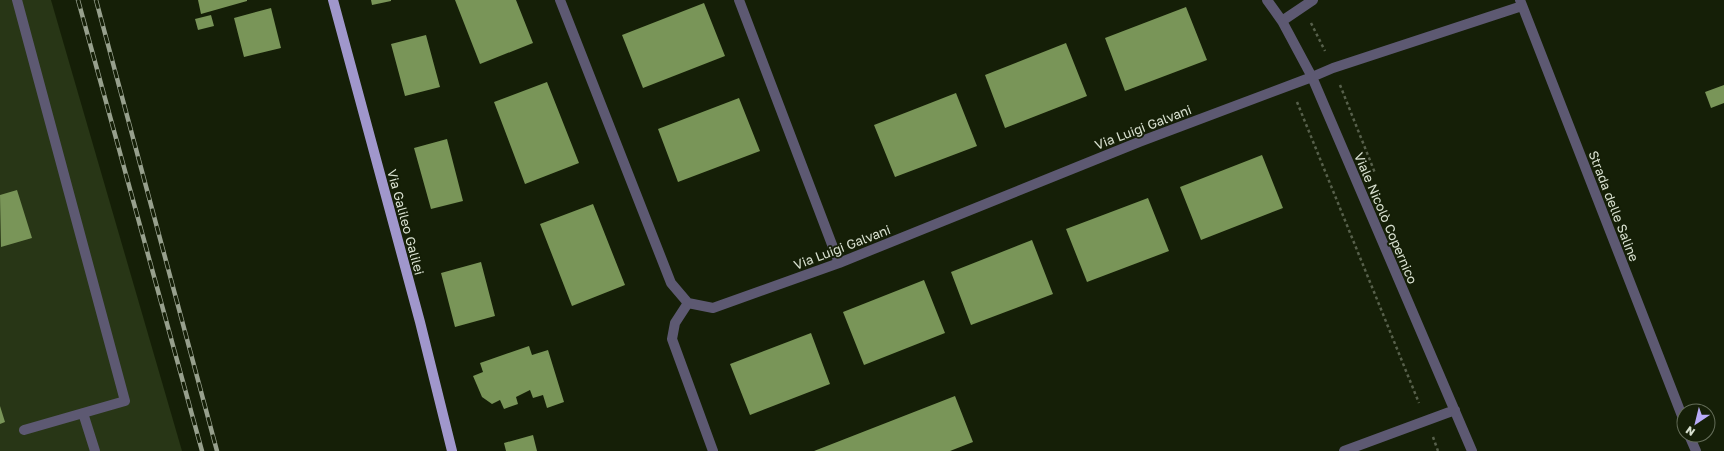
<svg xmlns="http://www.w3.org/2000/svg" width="1724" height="451" font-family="'Golos Text',sans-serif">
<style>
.green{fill:#283616}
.building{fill:#799558}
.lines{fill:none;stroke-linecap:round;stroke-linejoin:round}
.path{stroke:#57604b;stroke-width:2.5;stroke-dasharray:3 3;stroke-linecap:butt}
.minor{stroke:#5d5972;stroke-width:10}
.major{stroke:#a097cc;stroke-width:10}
.rail-casing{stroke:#97a08d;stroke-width:4.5}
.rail{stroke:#151f07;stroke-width:3;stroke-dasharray:9;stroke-linecap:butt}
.labels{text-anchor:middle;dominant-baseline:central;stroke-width:4;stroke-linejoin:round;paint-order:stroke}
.street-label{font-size:13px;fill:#dae2d2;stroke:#151f07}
</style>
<rect width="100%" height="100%" fill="#151f07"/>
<path class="green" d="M0 0H51L182 451H0Z"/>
<path class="building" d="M198 0H247V1L201 14Z
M371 0H391V1L372 5Z
M455 0H516L533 43 480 64Z
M704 3 725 56 643 88 622 35Z
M1186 7 1207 60 1125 91 1105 38Z
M271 8 281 48 244 57 234 18Z
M211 15 214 26 198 30 195 19Z
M426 35 440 87 405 96 391 44Z
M1066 43 1087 96 1005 128 985 75Z
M547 82 579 163 525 184 494 102Z
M1724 85V103L1711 108 1705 92Z
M956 93 977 146 895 177 874 125Z
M739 98 760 151 678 182 658 129Z
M447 139 463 201 431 209 414 148Z
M1262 155 1283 208 1201 240 1180 187Z
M17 190 32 238 1 247 0 195Z
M1148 198 1169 251 1087 282 1066 229Z
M593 204 625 285 572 306 540 224Z
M1032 240 1053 294 971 325 951 272Z
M481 262 495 316 455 327 441 273Z
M924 280 945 333 864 365 843 312Z
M811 333 830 384 750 415 730 364Z
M529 346 532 355 548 350 564 402 547 408 543 395 533 398 530 390 516 397 518 404 504 409 500 400 492 404 482 397 473 376 483 372 480 363Z
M955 396 973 442 950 451H814Z
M0 406 5 422 0 424Z
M533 435 537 451H506L504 443Z"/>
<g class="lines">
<path class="path" d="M1311 23 1325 51
M1340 85 1375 173
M1297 102 1419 403
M1433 437 1438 451"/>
<path class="minor" d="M17 0 125 401 24 430
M560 0 671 283 688 303 713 308 839 263 1139 142 1312 77 1333 68 1522 6
M739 0 839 263
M1267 0 1282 21 1312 77 1472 451
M1520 0 1684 421
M1282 21 1313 0
M688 303 675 323 672 339 713 451
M83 413 95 451
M1689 435 1696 451
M1344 451 1455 410"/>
<path class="major" d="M333 0 420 322 452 451"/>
<defs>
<path id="rail" d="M78 0 202 451
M96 0 217 451"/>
</defs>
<use href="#rail" class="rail-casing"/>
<use href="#rail" class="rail"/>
</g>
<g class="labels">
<g class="street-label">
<text transform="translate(1143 127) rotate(-21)">Via Luigi Galvani</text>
<text transform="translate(1614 206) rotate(69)">Strada delle Saline</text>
<text transform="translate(1386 218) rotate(67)">Viale Nicolò Copernico</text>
<text transform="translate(406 222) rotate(75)">Via Galileo Galilei</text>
<text transform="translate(842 247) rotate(-21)">Via Luigi Galvani</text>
</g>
</g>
<g transform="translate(1696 423) rotate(215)"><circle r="19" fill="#151f07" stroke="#646d58"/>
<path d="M0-3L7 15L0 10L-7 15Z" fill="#b8abf7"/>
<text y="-6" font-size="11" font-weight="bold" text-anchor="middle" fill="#dae2d2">N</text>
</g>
</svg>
